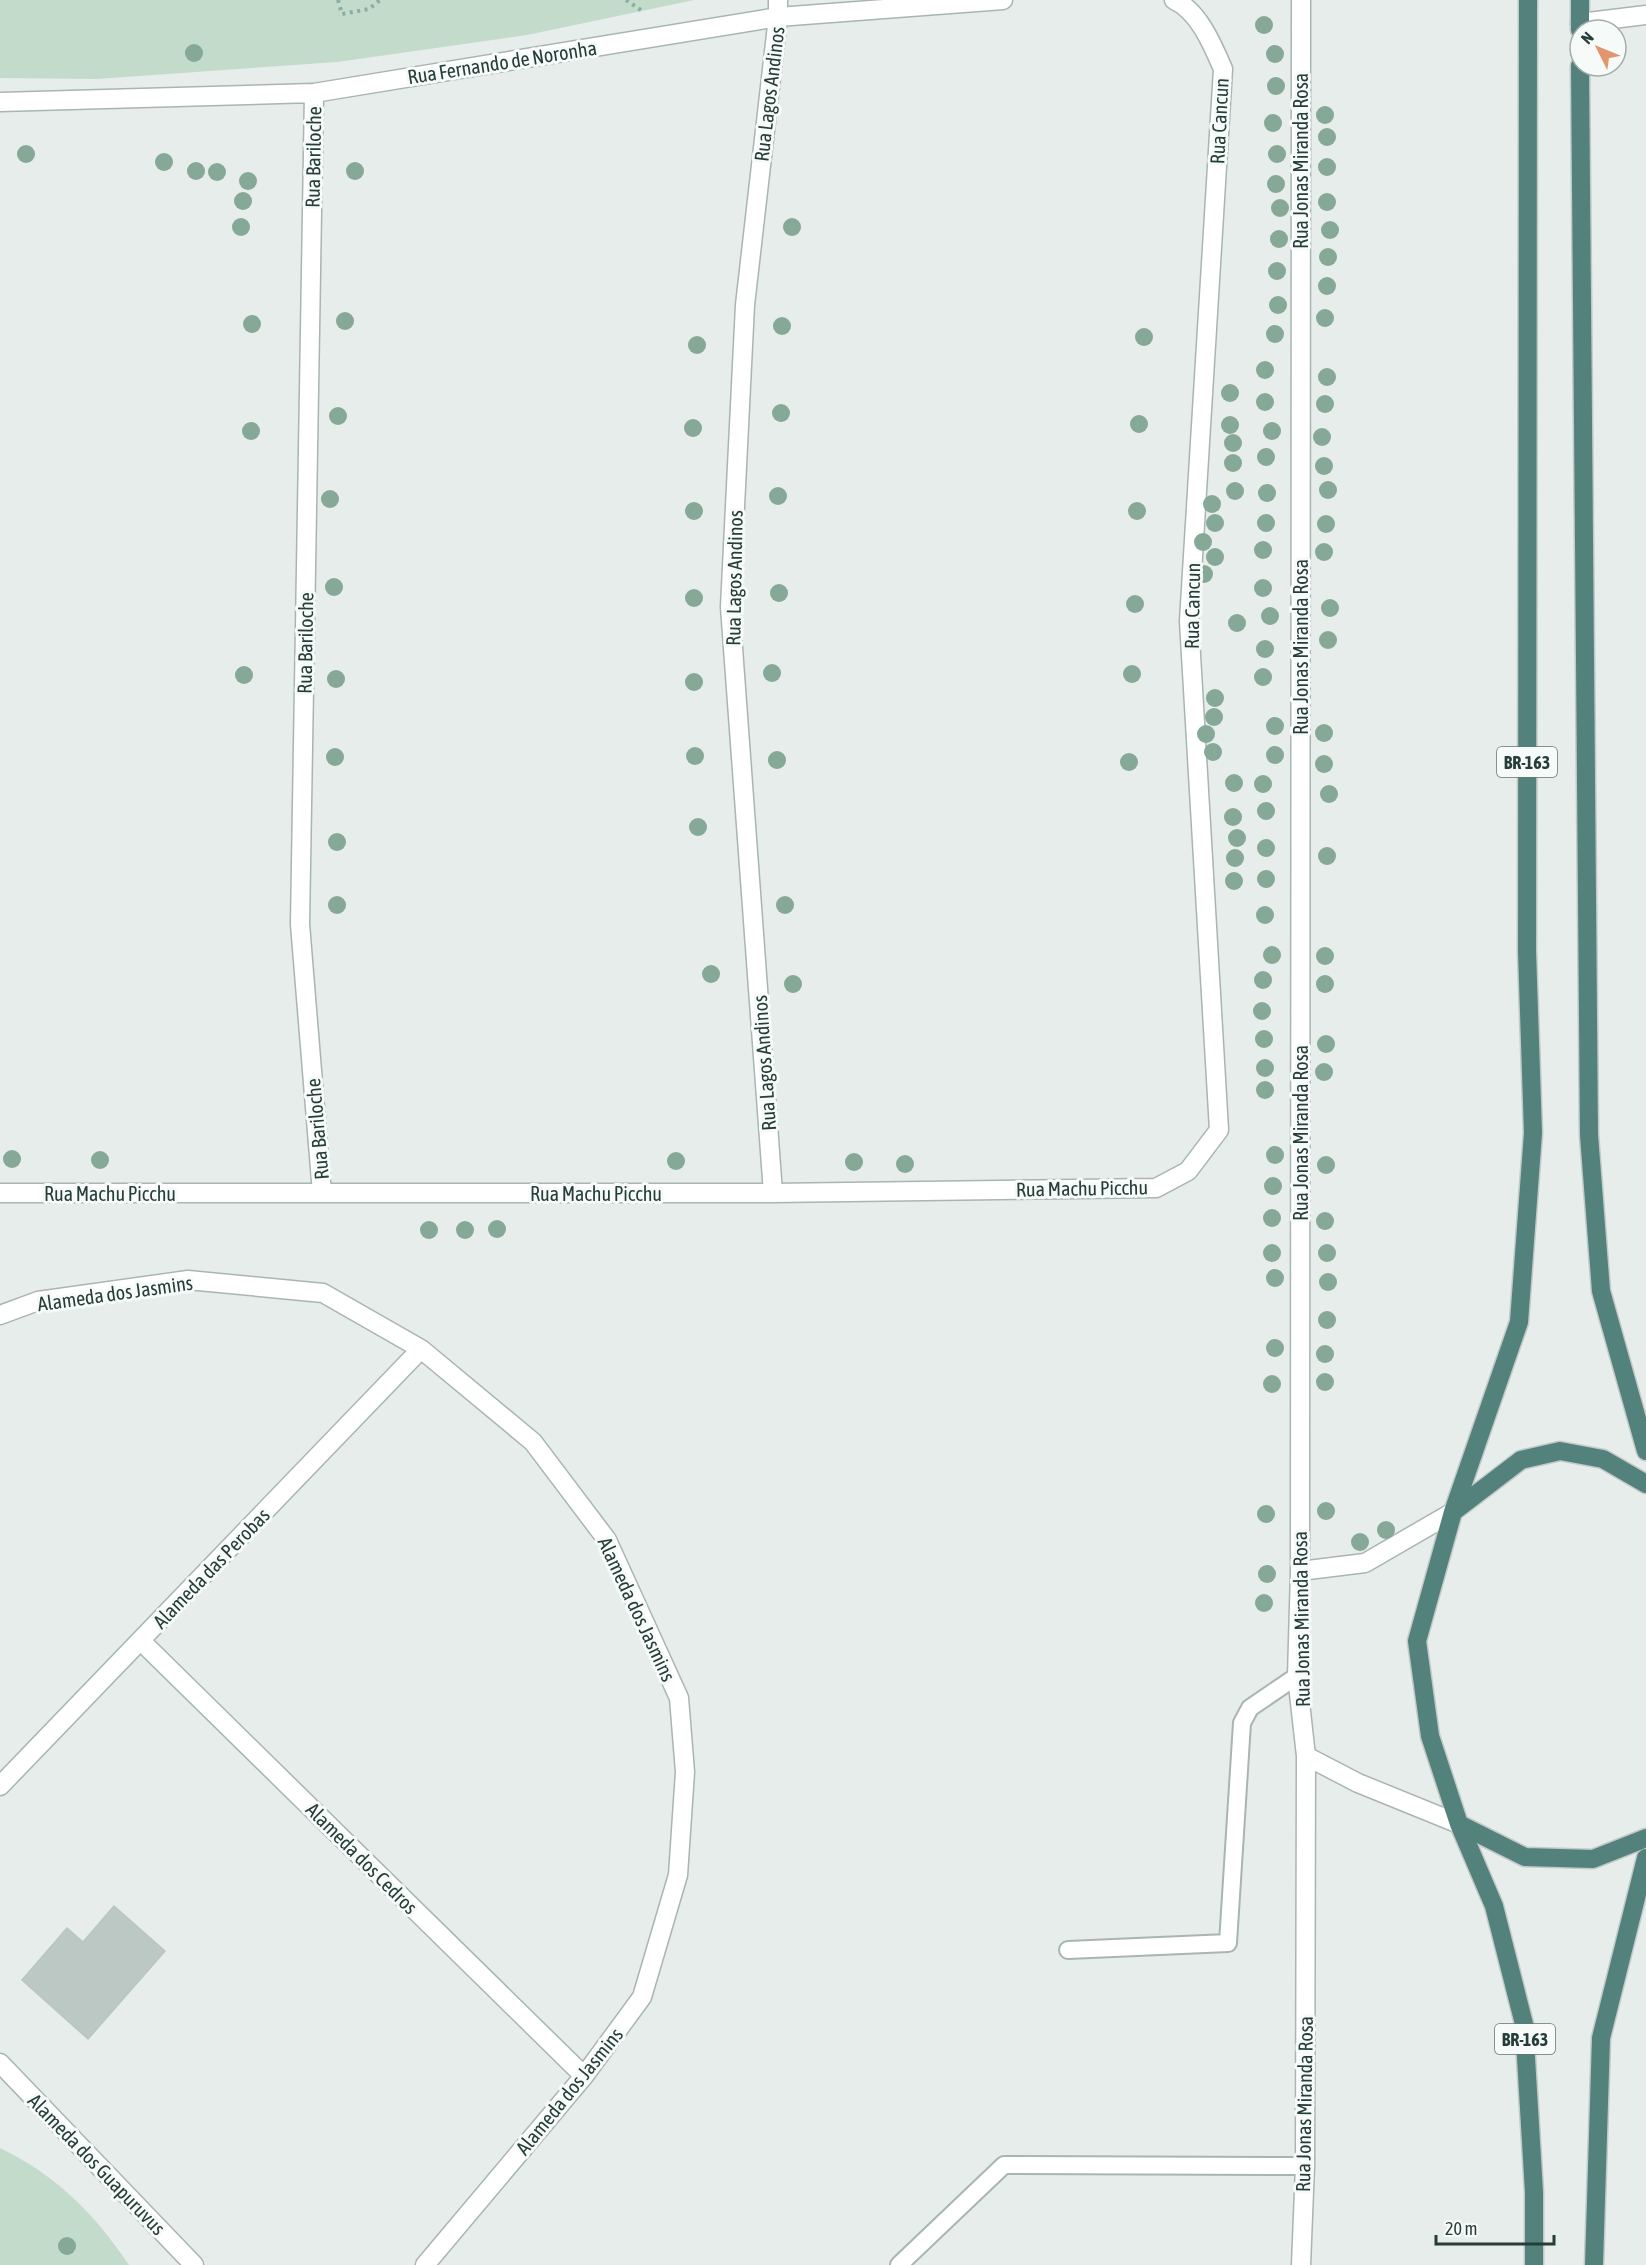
<svg xmlns="http://www.w3.org/2000/svg" width="1646" height="2265" font-family="'Asap Condensed',sans-serif">
<style>
.green{fill:#c2dbcb}
.building{fill:#bbc8c4;stroke:#b9c6c2;stroke-width:1.5}
.lines{fill:none;stroke-linecap:round;stroke-linejoin:round}
.service-casing{stroke:#a9b5b2;stroke-width:20}
.minor-casing{stroke:#a9b5b2;stroke-width:21}
.trunk-casing{stroke:#c3c9c8;stroke-width:21}
.path{stroke:#8aada5;stroke-width:4;stroke-dasharray:3 4.5;stroke-linecap:butt}
.service{stroke:#fff;stroke-width:16}
.minor{stroke:#fff;stroke-width:18}
.trunk{stroke:#53827c;stroke-width:18}
.tree{fill:#85a897}
.labels{text-anchor:middle;dominant-baseline:central;stroke-width:6;stroke-linejoin:round;paint-order:stroke}
.shield{fill:#f6faf8;stroke:#657672;stroke-width:1.5}
.shield-label{font-size:18px;font-weight:bold;fill:#273d39}
.street-label{font-size:20px;fill:#273d39;stroke:#f6faf8}
</style>
<rect width="100%" height="100%" fill="#e6edeb"/>
<path class="green" d="M0 0H694L527 35 337 62 96 79 0 78Z
M0 2148C56 2175 94 2213 129 2265H0Z"/>
<path class="building" d="M114 1906 165 1951 88 2039 22 1980 67 1928 83 1942Z"/>
<g class="lines">
<defs>
<path id="service" d="M1068 1950 1228 1943 1242 1723 1250 1708 1297 1676
M899 2265 1004 2165 1305 2166"/>
<path id="minor" d="M1301 0 1300 1571 1297 1676 1306 1756 1305 2166 1301 2265
M1580 23 1646 15
M314 93 300 924 322 1193
M0 102 314 93 778 17 1003 0
M0 1193H773L1156 1188 1188 1171 1219 1130 1189 621 1223 69C1213 46 1199 11 1174 0
M773 1193 730 607 745 305 778 17V0
M0 1315 38 1301 188 1280 323 1293 421 1349 533 1442 607 1540 679 1698 685 1772 678 1875 642 1997 584 2076 425 2265
M1300 1571 1365 1563 1453 1512
M141 1641 584 2076
M1306 1756 1358 1783 1459 1824
M0 1786 421 1349
M0 2063 194 2265"/>
<path id="trunk" d="M1528 0 1527 951 1533 1133 1519 1322 1453 1512 1417 1641 1430 1736 1459 1824 1494 1906 1524 2024 1534 2192V2265
M1580 30V0
M1580 66 1589 1135 1601 1291 1646 1451
M1453 1512 1521 1460 1560 1451 1603 1459 1646 1484
M1459 1824 1525 1857 1593 1859 1646 1838
M1594 2265 1601 2038 1646 1858"/>
</defs>
<use href="#service" class="service-casing"/>
<use href="#minor" class="minor-casing"/>
<use href="#trunk" class="trunk-casing"/>
<path class="path" d="M338 0 342 14 369 9 380 0
M626 0 641 10"/>
<use href="#service" class="service"/>
<use href="#minor" class="minor"/>
<use href="#trunk" class="trunk"/>
</g>
<g class="tree">
<circle cx="1264" cy="25" r="9"/>
<circle cx="194" cy="53" r="9"/>
<circle cx="1275" cy="54" r="9"/>
<circle cx="1276" cy="86" r="9"/>
<circle cx="1325" cy="115" r="9"/>
<circle cx="1273" cy="123" r="9"/>
<circle cx="1327" cy="137" r="9"/>
<circle cx="26" cy="154" r="9"/>
<circle cx="1277" cy="154" r="9"/>
<circle cx="164" cy="162" r="9"/>
<circle cx="1327" cy="167" r="9"/>
<circle cx="196" cy="171" r="9"/>
<circle cx="355" cy="171" r="9"/>
<circle cx="217" cy="172" r="9"/>
<circle cx="248" cy="181" r="9"/>
<circle cx="1276" cy="184" r="9"/>
<circle cx="243" cy="201" r="9"/>
<circle cx="1327" cy="202" r="9"/>
<circle cx="1280" cy="208" r="9"/>
<circle cx="241" cy="227" r="9"/>
<circle cx="792" cy="227" r="9"/>
<circle cx="1330" cy="230" r="9"/>
<circle cx="1279" cy="239" r="9"/>
<circle cx="1328" cy="257" r="9"/>
<circle cx="1277" cy="271" r="9"/>
<circle cx="1327" cy="286" r="9"/>
<circle cx="1278" cy="305" r="9"/>
<circle cx="1325" cy="318" r="9"/>
<circle cx="345" cy="321" r="9"/>
<circle cx="252" cy="324" r="9"/>
<circle cx="782" cy="326" r="9"/>
<circle cx="1275" cy="334" r="9"/>
<circle cx="1144" cy="337" r="9"/>
<circle cx="697" cy="345" r="9"/>
<circle cx="1265" cy="370" r="9"/>
<circle cx="1327" cy="377" r="9"/>
<circle cx="1230" cy="393" r="9"/>
<circle cx="1265" cy="402" r="9"/>
<circle cx="1325" cy="404" r="9"/>
<circle cx="781" cy="413" r="9"/>
<circle cx="338" cy="416" r="9"/>
<circle cx="1139" cy="424" r="9"/>
<circle cx="1230" cy="425" r="9"/>
<circle cx="693" cy="428" r="9"/>
<circle cx="251" cy="431" r="9"/>
<circle cx="1272" cy="431" r="9"/>
<circle cx="1322" cy="437" r="9"/>
<circle cx="1233" cy="443" r="9"/>
<circle cx="1266" cy="457" r="9"/>
<circle cx="1233" cy="463" r="9"/>
<circle cx="1324" cy="466" r="9"/>
<circle cx="1328" cy="490" r="9"/>
<circle cx="1235" cy="491" r="9"/>
<circle cx="1267" cy="493" r="9"/>
<circle cx="778" cy="496" r="9"/>
<circle cx="330" cy="499" r="9"/>
<circle cx="1212" cy="504" r="9"/>
<circle cx="694" cy="511" r="9"/>
<circle cx="1137" cy="511" r="9"/>
<circle cx="1215" cy="523" r="9"/>
<circle cx="1266" cy="523" r="9"/>
<circle cx="1326" cy="524" r="9"/>
<circle cx="1203" cy="542" r="9"/>
<circle cx="1263" cy="550" r="9"/>
<circle cx="1324" cy="552" r="9"/>
<circle cx="1215" cy="557" r="9"/>
<circle cx="1204" cy="574" r="9"/>
<circle cx="334" cy="587" r="9"/>
<circle cx="1263" cy="588" r="9"/>
<circle cx="779" cy="593" r="9"/>
<circle cx="694" cy="598" r="9"/>
<circle cx="1135" cy="604" r="9"/>
<circle cx="1330" cy="608" r="9"/>
<circle cx="1270" cy="616" r="9"/>
<circle cx="1237" cy="623" r="9"/>
<circle cx="1328" cy="640" r="9"/>
<circle cx="1265" cy="649" r="9"/>
<circle cx="772" cy="673" r="9"/>
<circle cx="1132" cy="674" r="9"/>
<circle cx="244" cy="675" r="9"/>
<circle cx="1263" cy="677" r="9"/>
<circle cx="336" cy="679" r="9"/>
<circle cx="694" cy="682" r="9"/>
<circle cx="1215" cy="698" r="9"/>
<circle cx="1214" cy="717" r="9"/>
<circle cx="1275" cy="726" r="9"/>
<circle cx="1324" cy="733" r="9"/>
<circle cx="1206" cy="734" r="9"/>
<circle cx="1213" cy="752" r="9"/>
<circle cx="1275" cy="755" r="9"/>
<circle cx="695" cy="756" r="9"/>
<circle cx="335" cy="757" r="9"/>
<circle cx="777" cy="760" r="9"/>
<circle cx="1129" cy="762" r="9"/>
<circle cx="1324" cy="764" r="9"/>
<circle cx="1234" cy="783" r="9"/>
<circle cx="1263" cy="784" r="9"/>
<circle cx="1329" cy="794" r="9"/>
<circle cx="1266" cy="811" r="9"/>
<circle cx="1233" cy="817" r="9"/>
<circle cx="698" cy="827" r="9"/>
<circle cx="1237" cy="838" r="9"/>
<circle cx="337" cy="842" r="9"/>
<circle cx="1266" cy="848" r="9"/>
<circle cx="1327" cy="856" r="9"/>
<circle cx="1235" cy="858" r="9"/>
<circle cx="1266" cy="879" r="9"/>
<circle cx="1234" cy="881" r="9"/>
<circle cx="337" cy="905" r="9"/>
<circle cx="785" cy="905" r="9"/>
<circle cx="1265" cy="915" r="9"/>
<circle cx="1272" cy="955" r="9"/>
<circle cx="1325" cy="956" r="9"/>
<circle cx="711" cy="974" r="9"/>
<circle cx="1263" cy="980" r="9"/>
<circle cx="793" cy="984" r="9"/>
<circle cx="1325" cy="984" r="9"/>
<circle cx="1262" cy="1011" r="9"/>
<circle cx="1264" cy="1039" r="9"/>
<circle cx="1326" cy="1044" r="9"/>
<circle cx="1265" cy="1068" r="9"/>
<circle cx="1324" cy="1072" r="9"/>
<circle cx="1265" cy="1090" r="9"/>
<circle cx="1275" cy="1155" r="9"/>
<circle cx="12" cy="1159" r="9"/>
<circle cx="100" cy="1160" r="9"/>
<circle cx="676" cy="1161" r="9"/>
<circle cx="854" cy="1162" r="9"/>
<circle cx="905" cy="1164" r="9"/>
<circle cx="1326" cy="1165" r="9"/>
<circle cx="1273" cy="1186" r="9"/>
<circle cx="1272" cy="1218" r="9"/>
<circle cx="1325" cy="1221" r="9"/>
<circle cx="497" cy="1229" r="9"/>
<circle cx="429" cy="1230" r="9"/>
<circle cx="465" cy="1230" r="9"/>
<circle cx="1272" cy="1253" r="9"/>
<circle cx="1327" cy="1253" r="9"/>
<circle cx="1275" cy="1278" r="9"/>
<circle cx="1328" cy="1282" r="9"/>
<circle cx="1327" cy="1320" r="9"/>
<circle cx="1275" cy="1348" r="9"/>
<circle cx="1325" cy="1354" r="9"/>
<circle cx="1325" cy="1382" r="9"/>
<circle cx="1272" cy="1384" r="9"/>
<circle cx="1326" cy="1511" r="9"/>
<circle cx="1266" cy="1514" r="9"/>
<circle cx="1386" cy="1530" r="9"/>
<circle cx="1360" cy="1542" r="9"/>
<circle cx="1267" cy="1574" r="9"/>
<circle cx="1264" cy="1603" r="9"/>
<circle cx="67" cy="2246" r="9"/>
</g>
<g class="labels">
<g class="shield">
<rect x="1497" y="747" width="60" height="30" rx="4.5"/>
<rect x="1495" y="2024" width="60" height="30" rx="4.5"/>
</g>
<g class="shield-label">
<text x="1527" y="762">BR-163</text>
<text x="1525" y="2039">BR-163</text>
</g>
<g class="street-label">
<text transform="translate(502 62) rotate(-9)">Rua Fernando de Noronha</text>
<text transform="translate(769 94) rotate(-83)">Rua Lagos Andinos</text>
<text transform="translate(1219 121) rotate(-87)">Rua Cancun</text>
<text transform="translate(313 157) rotate(-89)">Rua Bariloche</text>
<text transform="translate(1300 161) rotate(-90)">Rua Jonas Miranda Rosa</text>
<text transform="translate(734 578) rotate(-89)">Rua Lagos Andinos</text>
<text transform="translate(1192 606) rotate(-89)">Rua Cancun</text>
<text transform="translate(305 643) rotate(-89)">Rua Bariloche</text>
<text transform="translate(1300 647) rotate(-90)">Rua Jonas Miranda Rosa</text>
<text transform="translate(764 1063) rotate(-94)">Rua Lagos Andinos</text>
<text transform="translate(317 1129) rotate(-95)">Rua Bariloche</text>
<text transform="translate(1300 1133) rotate(-90)">Rua Jonas Miranda Rosa</text>
<text transform="translate(1082 1188) rotate(-1)">Rua Machu Picchu</text>
<text x="110" y="1193">Rua Machu Picchu</text>
<text x="596" y="1193">Rua Machu Picchu</text>
<text transform="translate(115 1293) rotate(-8)">Alameda dos Jasmins</text>
<text transform="translate(211 1568) rotate(-46)">Alameda das Perobas</text>
<text transform="translate(637 1609) rotate(65)">Alameda dos Jasmins</text>
<text transform="translate(1301 1619) rotate(-91)">Rua Jonas Miranda Rosa</text>
<text transform="translate(362 1858) rotate(45)">Alameda dos Cedros</text>
<text transform="translate(569 2091) rotate(-51)">Alameda dos Jasmins</text>
<text transform="translate(1304 2104) rotate(-89)">Rua Jonas Miranda Rosa</text>
<text transform="translate(97 2164) rotate(46)">Alameda dos Guapuruvus</text>
</g>
</g>
<g transform="translate(1598 48) rotate(313)"><circle r="28" fill="#f6faf8" stroke="#a3aeac" stroke-width="1.5"/>
<path d="M0-4.5L10 22L0 15L-10 22Z" fill="#e2966f"/>
<text y="-9" font-size="16" font-weight="bold" text-anchor="middle" fill="#273d39">N</text>
</g>
<path d="M1436 2235v9h118v-9" fill="none" stroke="#273d39" stroke-width="3"/>
<text x="1445" y="2235" font-size="18" fill="#273d39" stroke="#f6faf8" stroke-width="4.5" paint-order="stroke">20 m</text>
</svg>
